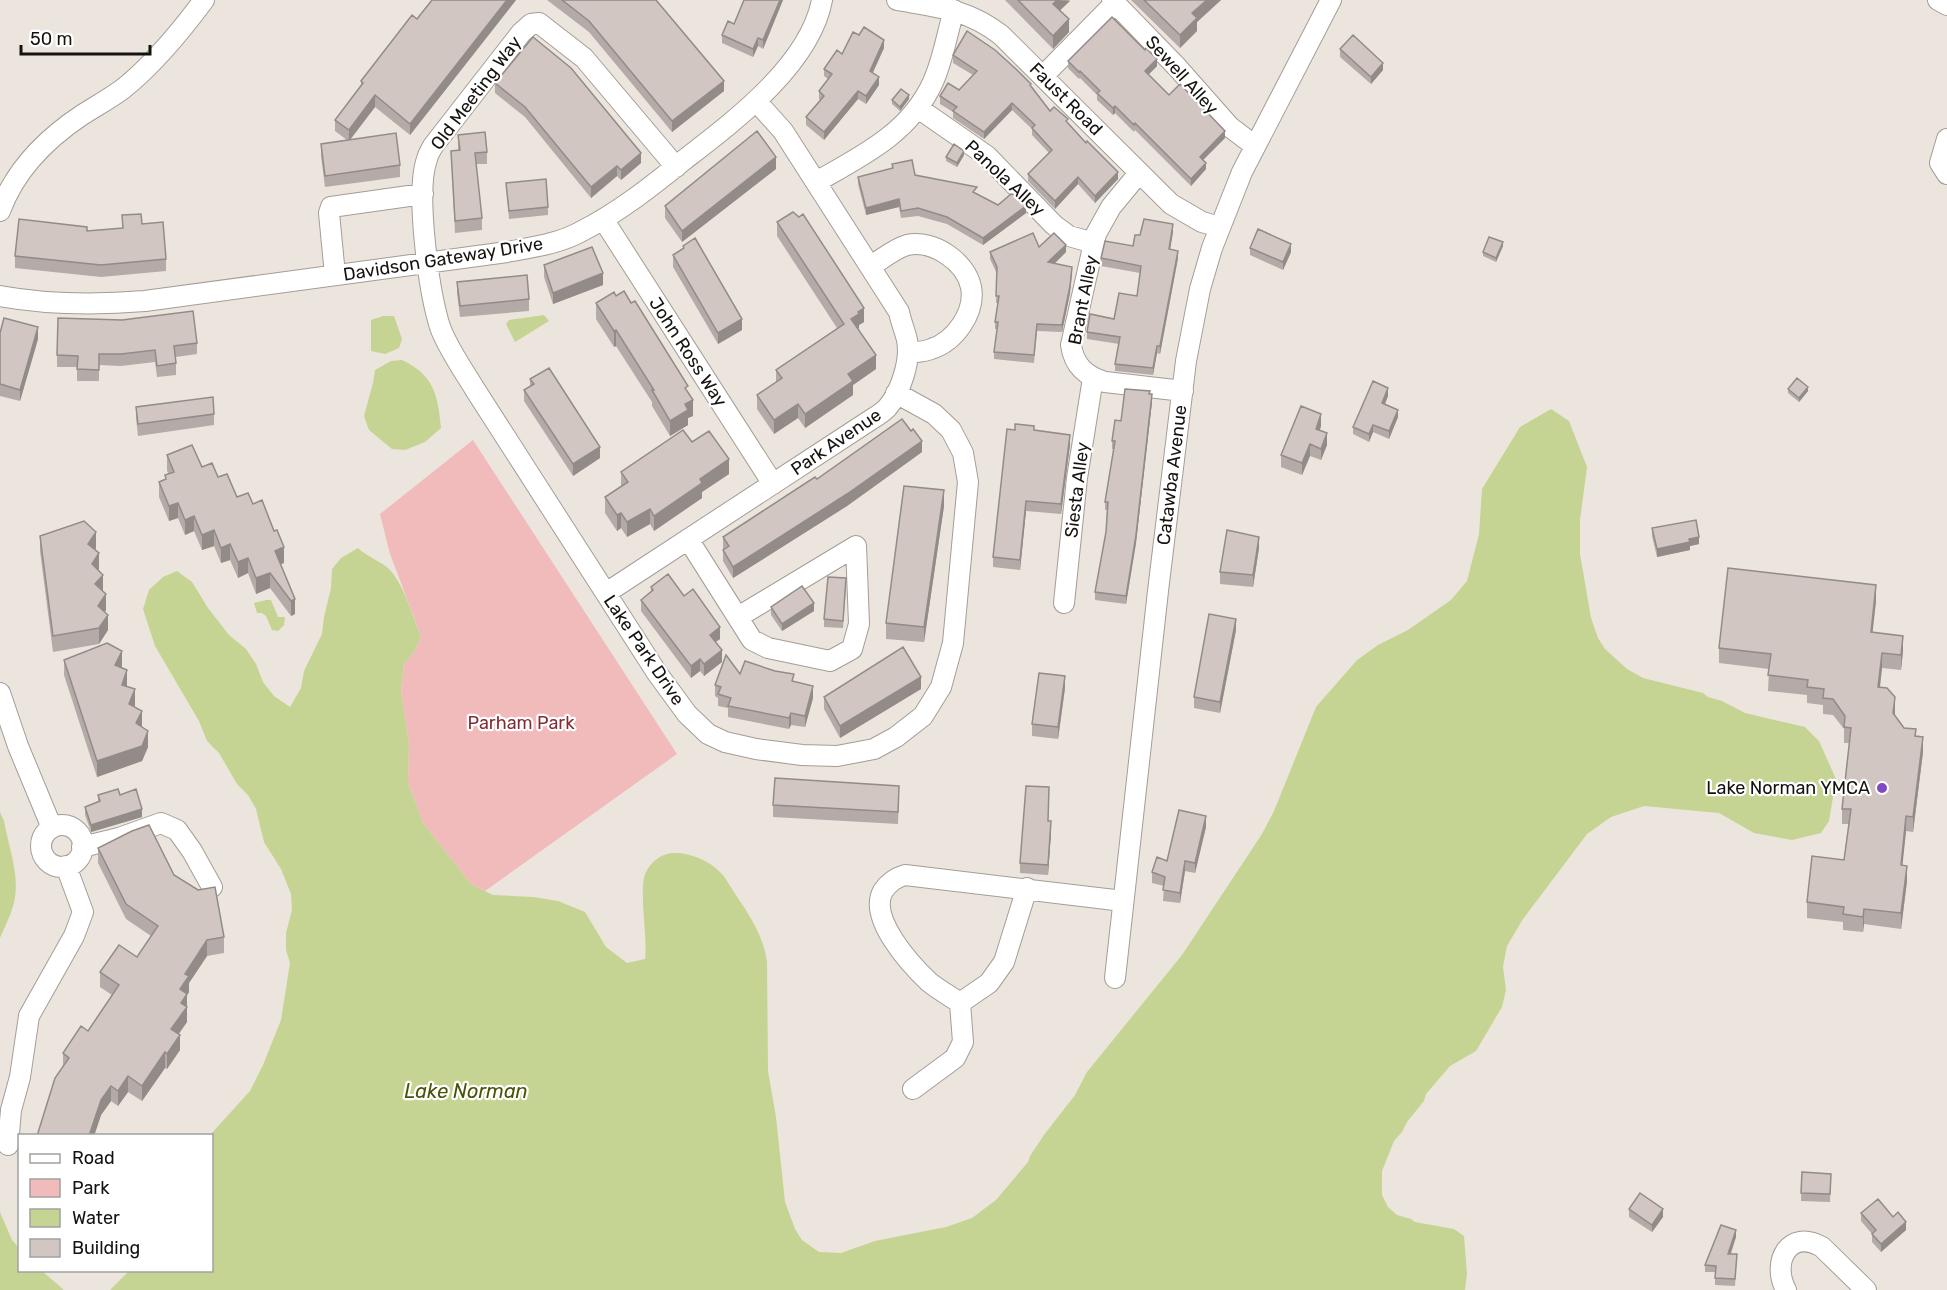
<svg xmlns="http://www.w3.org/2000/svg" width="1947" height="1290" font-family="Rubik,sans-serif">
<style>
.green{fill:#f1babb}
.water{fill:#c5d493}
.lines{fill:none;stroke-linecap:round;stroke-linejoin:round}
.minor-casing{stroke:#a49d96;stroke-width:22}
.minor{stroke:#fff;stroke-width:20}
.wall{fill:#b4aaa7}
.shaded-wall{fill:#928b88}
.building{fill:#d1c6c2;stroke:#928b88;stroke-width:1.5}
.poi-dot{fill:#7f49c1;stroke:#fff;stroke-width:2}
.labels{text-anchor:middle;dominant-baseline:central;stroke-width:4.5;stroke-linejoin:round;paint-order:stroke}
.street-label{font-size:18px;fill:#151310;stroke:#fff}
.park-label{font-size:18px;fill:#822d36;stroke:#fff}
.poi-label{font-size:18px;fill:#151310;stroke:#fff;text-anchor:end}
.water-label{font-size:20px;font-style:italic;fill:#485307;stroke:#fff}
</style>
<rect width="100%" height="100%" fill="#ece5dd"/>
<path class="green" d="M473 440 677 754 485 891 471 884 423 823 408 783 409 745 401 691 404 664 415 651 421 636 390 554 380 514Z"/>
<path class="water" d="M544 315 549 321 515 342 506 324 509 320Z
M383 316H394L402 339 399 348 385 354 371 351V320Z
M402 360C434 375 438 395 441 428L425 442 405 450 392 449 369 430 364 416 373 383 375 370 391 361Z
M1551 409 1569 421 1587 467 1580 520V554L1591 618 1598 638 1605 649 1627 669 1643 678 1703 693 1708 697 1722 701 1745 713 1805 727 1819 741 1836 779 1829 821 1821 833 1792 840 1754 833 1719 813 1644 806 1611 817 1587 834 1523 919 1507 946 1503 967 1506 990 1502 1007 1476 1051 1450 1066 1426 1094 1424 1101 1407 1122 1402 1132 1394 1141 1382 1171V1195L1388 1207 1397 1215 1411 1219 1415 1222 1454 1229 1464 1236 1467 1274 1465 1290H110L129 1271 212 1270V1136L210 1135 250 1091 263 1065 281 1020 290 963 286 950V933L292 910 291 894 281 869 264 842 256 809 248 795 237 784 219 753 207 741 199 721 155 646 143 609 149 590 163 577 177 571 192 582 208 608 229 635 246 649 256 664 263 682 274 696 290 707 301 688 304 671 322 634 324 617 331 588 332 569 341 558 358 548C367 557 383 562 390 570 405 587 412 615 421 636L415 651 404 664 401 691 409 745 408 783 423 823 471 884 493 895 533 897 558 901 585 912 606 947 627 963 645 959C648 936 638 888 646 872 652 860 663 853 675 853 691 853 710 861 721 873 726 878 730 886 734 892 749 915 763 934 767 962L768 1071 776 1117 785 1202 795 1229 802 1240 819 1252 841 1253 875 1241 946 1227 972 1218 996 1200 1028 1162 1030 1156 1044 1135 1075 1095 1087 1072 1182 955 1262 834 1274 811 1316 707 1357 660 1378 645 1408 630 1451 600 1467 581 1479 534 1482 489 1520 427Z
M266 600H271L278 617H285L284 625 278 631 272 630 266 616 262 613H257L254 603Z
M0 812 4 821C8 844 19 873 15 897 13 911 6 924 0 938Z
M0 1212 12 1240 19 1248 20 1270 42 1271 64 1290H0Z"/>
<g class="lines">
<defs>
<path id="minor" d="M897 0C938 7 967 9 1001 35L1171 204 1202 222 1220 227
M1112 0 1177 67 1230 127 1255 146
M1938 0 1947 5
M1043 76 1115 3
M918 108 987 156 1054 225 1069 236 1094 243
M1947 139 1940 163 1947 174
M676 167 584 58 539 23 531 24 521 33 433 146C431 150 428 154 427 159 415 192 429 292 440 327 448 349 464 371 476 391L657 673 687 714 708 734 725 742 756 749 802 755 837 756 874 749 896 737 923 716 941 687 953 643 968 482 963 453 951 430 934 414 896 393
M1139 173 1111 207 1096 234 1071 345C1074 366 1086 376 1105 382L1183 391
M816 182C862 156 910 133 933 82 943 60 947 34 954 10
M0 211C15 170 46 139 82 115 96 106 111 98 124 88 155 63 181 31 204 0
M603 219 773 484
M871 266C882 259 894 249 907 245 933 239 966 262 971 287 976 313 954 342 931 349 924 352 915 352 908 353
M335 275 329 213 331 207 423 194
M0 296C49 305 96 305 145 301L507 252C533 247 559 244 582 231 619 212 652 186 684 160 733 122 810 65 822 0
M688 539 752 640 768 648 830 661 852 649 859 624 856 546 738 617
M606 593 872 419C877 416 883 412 887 408 901 392 911 360 907 340 905 331 901 322 899 312L783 131 756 101
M1064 603 1077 478 1093 378
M0 693 18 746 52 828
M41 846a21 21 0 1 1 42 0a21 21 0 1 1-42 0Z
M82 847 119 838 161 823 177 830 192 851 212 887
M1027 888 1004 962 989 983 960 1003C950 996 939 990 929 982 910 964 868 918 883 891 889 882 895 878 905 875L1123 901
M1115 978 1158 591 1186 361 1200 289 1212 248 1242 172 1331 0
M913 1089 955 1058 963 1042 960 1003
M8 1145 11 1110 20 1077 29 1016 74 936 83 912 66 866
M1786 1290C1771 1262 1789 1228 1822 1247L1866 1290"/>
</defs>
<use href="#minor" class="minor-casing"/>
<use href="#minor" class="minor"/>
</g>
<path class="wall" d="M432 0H516L410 135 375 107 350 140 400 165V177L325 187 321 156V144L347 140 335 131V120L361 86V81L417 19Z
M547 0H656L724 91 672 132 589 32Z
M744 0H783L763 49 758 46 753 57 722 43V35L734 24Z
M1005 0H1070L1060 10 1069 32 1053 49Z
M1131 0H1221L1197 22V31L1180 48Z
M884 48 872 73 879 85 866 104 858 99 824 140 806 125V117L820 100 819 99V91L828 79 824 76V69L842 54Z
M1340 49 1383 70 1371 84 1340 57Z
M953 55 1031 87 1050 111 1068 124 1118 179 1095 203 1078 184 1055 209 1028 181V174L1049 153 1032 135V129L1012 110 984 139 953 118V112L940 104V96L959 90 973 75 953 63Z
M1068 61 1157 66 1148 75 1169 95 1225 138 1203 160 1206 169 1191 186 1135 130 1134 132 1115 113 1113 115 1097 100V95L1080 78 1079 79 1068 68Z
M495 83 641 163 621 180 617 176 591 198 525 117 495 93Z
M909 99 900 111 892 104V100Z
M458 135 487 152V164H476L482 218V230L455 233 451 151 458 150Z
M964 155 957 167 946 161V157Z
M892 164 915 175 977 194 998 205 1026 213 983 245 947 224 918 216 901 218 899 207 866 215 858 184V177L892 168Z
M776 169 682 242 665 218V206Z
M506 183 548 207V215L509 219Z
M122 215 142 224 166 259V271L101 277 15 268V256L87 231 122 228Z
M777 222 864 322 859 325V328L858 329 876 369 853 385V395L805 428 798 418 774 434 757 409V395L776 383V370L837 328 777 236Z
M1173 232 1170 249 1178 258 1160 354 1157 353 1153 375 1115 371V364L1119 344 1087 339V332L1114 319 1137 296 1140 273 1101 266V258L1133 246Z
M683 246 742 330 718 344 673 267V255L683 249Z
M1503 246 1496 262 1483 256V252Z
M1039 247 1066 252 1054 264 1072 275 1070 293 1062 332 1037 331 1034 363 994 359V352L997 329H995V322L998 303H996L997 274 990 259V252Z
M1250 248 1291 252 1283 270 1250 255Z
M544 265 603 285 553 304 544 277Z
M457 282 529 299V311L460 317 457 293Z
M616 296 631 303 688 393 693 416 688 418V425L670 436 652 406V402L616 346 614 347 596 319V303Z
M0 333 38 339 20 401 0 396Z
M197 343V354L176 357V375L157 377 155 362 121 366 99 365V381H77V367H57V355Z
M530 379 600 458 573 476 524 401V390L530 387Z
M1788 389 1808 391 1799 402 1788 393Z
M1150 394 1152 402 1136 543 1126 604 1095 600V592L1106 532 1107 510H1105V502L1114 449H1112V441L1121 421Z
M1388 396 1385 404 1398 417 1389 439 1373 432 1369 442 1353 434V427Z
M136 407 214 414V425L138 436 136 418Z
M1321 426 1320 430 1327 445 1321 460 1310 456 1302 475 1281 467V455Z
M1034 430 1070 445 1061 514 1026 511 1020 570 993 567V557Z
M692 442 729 474 702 492V498L654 531 650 524 627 537 621 528 617 531 605 513V497L621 486V472Z
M922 452 847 506 733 578 723 561V537L817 479Z
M167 455 202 467 218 477 237 497 253 504 284 563 281 564 295 599V614L291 616 270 588 256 594 248 573 238 578 230 560 221 563 214 546 202 550 194 531 185 535 178 518 169 521 159 497V482L165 480V475L169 474 167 471Z
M944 506 924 642 886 639V623Z
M1652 528 1699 544 1690 546V550L1657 557 1652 536Z
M40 536 96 548 95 550 99 569 98 570 103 590 102 591 106 610 105 612 108 630 99 644 53 652 40 551Z
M1259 548 1253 587 1220 584V572Z
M846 586 843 628 824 627V619Z
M651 587 684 596 720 639 715 642 722 662 704 676 700 671 691 678 641 611V600L651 592Z
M1876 601 1872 632 1903 651 1901 670 1882 668 1880 687 1895 712V715L1904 728 1916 736 1923 752 1913 832 1906 831 1902 865 1907 881 1901 929 1864 924 1863 932 1843 930V922L1807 918V902L1844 860 1849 824H1842V809L1850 743H1844V729L1833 715 1823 714V705L1807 703V695L1768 691 1769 669 1719 663V648Z
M771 607 814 611 782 631 771 615Z
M1236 630 1220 713 1194 708V697Z
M64 660 122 667 127 687 135 705 134 707 148 747 142 761 97 777 64 675Z
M740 674 794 682 813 698 805 727 791 725 789 729 728 717V708L718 706V698L715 696V685Z
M1065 688 1058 739 1032 736V724Z
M921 689 840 738 824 709V697Z
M98 795 142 817 91 832 85 815V807L98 802Z
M899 797 898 824 773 817V805Z
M1048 821 1051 832 1048 875 1020 873V863Z
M1206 827 1195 873 1185 871 1180 903 1163 901 1164 886 1152 883V872Z
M98 848 174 875 224 937V953L207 956 189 983V992L187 995V1022L179 1034 180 1050 167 1069 165 1068 142 1101 128 1092 118 1106 111 1101 101 1115 94 1136H37L63 1067V1053L88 1031 112 995 100 987V972L137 957 151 936 126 919 98 863Z
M1802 1172 1831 1174 1830 1202 1801 1201Z
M1629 1209 1663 1217 1652 1232 1629 1217Z
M1861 1213 1893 1217 1906 1230 1881 1252 1872 1242V1234L1861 1221Z
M1736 1237 1731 1254H1737L1735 1286 1715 1285V1272H1705V1265Z"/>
<path class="shaded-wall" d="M507 0H516L410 135V124Z
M780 0H783L763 49V40Z
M1057 0 1070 1 1053 17V4Z
M1207 0H1221L1197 22V31L1180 48V35L1192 13Z
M1069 19V32L1053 49V36Z
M758 38V46L753 57V49Z
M884 40V48L870 79V71Z
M1157 59V66L1145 78V71Z
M1383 63V70L1371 84V77Z
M879 77V85L866 104V96Z
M724 81V91L672 132V121Z
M858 91V99L824 140V132Z
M375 95V107L349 141V130Z
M909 95V99L900 111V107Z
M1012 103V110L984 139V132Z
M1115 106V113L1113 115V108Z
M1225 131V138L1200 163V157Z
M964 151V155L957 167V163Z
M641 153V163L621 180V170Z
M776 157V169L682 242V231Z
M1206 163V169L1191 186V179Z
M617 166V176L591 198V187Z
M1118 172V179L1095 203V196Z
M1078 177V184L1055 209V201Z
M899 199V207L866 215V208Z
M1026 206V213L983 245V238Z
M1173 224V232L1169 256V249Z
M1503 242V246L1496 262V258Z
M1291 244V252L1283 270V262Z
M1066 245V252L1048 270V262Z
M1178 251V258L1160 354V346Z
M1072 267 1070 293 1062 332V325Z
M603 273V285L553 304V293Z
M864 308V322L859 325V328L851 333V319L858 312Z
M742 319V330L718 344V333Z
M38 327V339L20 401V390Z
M616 330V346L614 347V331Z
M1157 346V353L1153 375V368Z
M876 355V369L853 385V395L805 428V414L848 374Z
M1808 387V391L1799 402V398Z
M1388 388V396L1382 411V403Z
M1152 394V402L1136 543 1126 604V596Z
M693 400V416L688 418V425L670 436V421L685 404Z
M798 404V418L774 434V420Z
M1398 410V417L1389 439V431Z
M1321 414V426L1316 440V429Z
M1373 425V432L1369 442V434Z
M1327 433V445L1321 460V449Z
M1070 435V445L1061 514V504Z
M922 441V452L847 506 733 578V567Z
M1310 444V456L1302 475V463Z
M600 447V458L573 476V464Z
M729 459V474L702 492V498L654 531V516L700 479Z
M944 490V506L924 642V627Z
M1026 501V511L1020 570V560Z
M178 503V518L169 521V506Z
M650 509V524L627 537V522Z
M621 513V528L617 531V515Z
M194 516V531L185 535V520Z
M214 530V546L202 550V535Z
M96 532V548L88 559V544Z
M1259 537V548L1253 587V575Z
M1699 537V544L1690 546V550L1657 557V549L1689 539Z
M230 544V560L221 563V548Z
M284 547V563L275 566V551Z
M99 553V569L92 579V564Z
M248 558V573L238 578V562Z
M270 573V588L256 594V578Z
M103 575V590L95 600V584Z
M1876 585V601L1871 647V632Z
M106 594V610L98 622V606Z
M295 599V614L291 616V601Z
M814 603V611L782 631V624Z
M108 615V630L99 644V628Z
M1236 619V630L1220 713V702Z
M720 627V639L710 646V635Z
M1903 636V651L1901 670V655Z
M722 650V662L704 676V664Z
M122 651V667L115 680V665Z
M1882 653V668L1878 702V687Z
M700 659V671L691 678V666Z
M127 670V686L122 700V685Z
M1065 676V688L1058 739V727Z
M921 677V689L840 738V726Z
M813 686V698L805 727V716Z
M135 689V705L129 719V704Z
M1895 697V712L1893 728V713Z
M142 711V726L136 739V723Z
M791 713V725L789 729V718Z
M148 731V747L142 761 97 777V761Z
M1923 737V752L1913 832V817Z
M142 809V817L91 832V825Z
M1206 816V827L1195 873V863Z
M1906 816V831L1901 880V865Z
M1051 821V832L1048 875V865Z
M1185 861V871L1180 903V893Z
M1907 866V881L1901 929V913Z
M1864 909V924L1863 932V917Z
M207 940V956L189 983V992L187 995V1022L171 1044V1029L185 974Z
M180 1035V1050L167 1069V1054Z
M165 1052V1068L142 1101V1086Z
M128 1076V1092L118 1106V1091Z
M111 1086V1101L101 1115 94 1136H89L101 1100Z
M1663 1209V1217L1652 1232V1225Z
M1906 1222V1230L1881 1252V1244Z
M1736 1230V1237L1728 1260V1254Z"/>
<path class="building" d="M432 0H507L410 124 375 95 349 130 335 120 363 83 361 81 412 15 417 19Z
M562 0H656L724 81 672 121 589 21Z
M744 0H780L763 40 758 38 753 49 722 35 728 21 734 24Z
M1018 0H1057L1053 4 1069 19 1053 36Z
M1144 0H1207L1192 13 1197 18 1180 35Z
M1112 17 1145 50 1146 48 1157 59 1145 71 1169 95 1180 84 1225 131 1200 157 1206 163 1191 179 1135 123 1134 125 1115 106 1113 108 1097 93 1100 91 1080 71 1079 72 1068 61Z
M864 27 884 40 870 71 879 77 866 96 858 91 824 132 806 117 824 96 819 91 832 74 824 69 837 50 842 54 853 32 859 35Z
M967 31 995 50 1017 70 1031 84 1030 85 1050 111 1054 107 1068 119 1066 121 1086 143 1087 141 1118 172 1095 196 1078 177 1055 201 1028 174 1052 150 1032 128 1035 125 1012 103 984 132 953 111 957 107 940 96 948 83 959 90 977 71 953 55Z
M1353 35 1383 63 1371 77 1340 49Z
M533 37 571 68 641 153 621 170 617 166 591 187 525 107 495 83Z
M901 89 909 95 900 107 892 100Z
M757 131 776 157 682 231 665 206Z
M485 132 487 152 475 153 482 218 455 221 451 151 460 150 458 135Z
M396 133 400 165 325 176 321 144Z
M954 144 964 151 957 163 946 157Z
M912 160 915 175 977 187 973 192 998 205 1011 194 1016 195 1026 206 983 238 947 217 918 208 901 211 899 199 866 208 858 177 893 168 892 164Z
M546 179 548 207 509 211 506 183Z
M793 212 799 217 803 214 864 308 858 312 859 314 851 319 876 355 848 374 853 381 805 414 798 404 774 420 757 395 782 378 776 370 844 324 777 222Z
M141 214 142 224 163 222 166 259 101 265 15 256 19 219 87 227V231L123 228 122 215Z
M1144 219 1173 224 1169 249 1178 251 1160 346H1157L1153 368 1115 364 1120 337 1087 332 1090 314 1114 319 1119 293 1137 296 1141 266 1101 258 1105 241 1133 246 1135 235H1140Z
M1258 229 1291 244 1283 262 1250 248Z
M1033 233 1039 247 1054 233 1066 245 1048 262 1072 267 1070 286 1062 325 1037 324 1034 355 994 352 998 322H995L999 296H996L997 267 990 252Z
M1489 237 1503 242 1496 258 1483 252Z
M695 238 742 319 718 333 673 255 684 248 683 246Z
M592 247 603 273 553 293 544 265Z
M527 275 529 299 460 306 457 282Z
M624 291 631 303 635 301 688 386 685 388 693 400 685 404 688 410 670 421 652 390H654L616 330 614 331 596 303 614 292 616 296Z
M193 311 197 343 174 346 176 363 157 366 155 350 121 354H99V370L77 369 78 356 57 355 58 318 122 320Z
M4 318 38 327 20 390 0 384V333Z
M549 368 600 447 573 464 524 390 534 384 530 379Z
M1797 378 1808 387 1799 398 1788 389Z
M1373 381 1388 388 1382 403 1398 410 1389 431 1373 425 1369 434 1353 427Z
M1125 389 1150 391 1149 394H1152L1136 535 1126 596 1095 592 1106 532 1108 502H1105L1115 441H1112L1115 420 1121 421Z
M213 397 214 414 138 424 136 407Z
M1301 406 1321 414 1316 429 1327 433 1321 449 1310 444 1302 463 1281 455Z
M902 419 911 431 913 429 922 441 847 494 733 567 723 550 729 546 723 537 815 477 817 479Z
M1015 424 1034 426V430L1070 435 1061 504 1026 501 1020 560 993 557 1007 429 1015 430Z
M683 430 692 442 709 431 729 459 700 479 702 483 654 516 650 509 627 522 621 513 617 515 605 497 628 482 621 472Z
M192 445 202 467 212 463 218 477 227 474 237 497 248 493 253 504 262 500 274 531 277 530 284 547 275 551 295 599 291 601 270 573 256 578 248 558 238 562 230 544 221 548 214 530 202 535 194 516 185 520 178 503 169 506 159 482 166 479 165 475 174 472 167 455Z
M904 486 944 490 924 627 886 623Z
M1696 520 1699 537 1689 539 1690 542 1657 549 1652 528Z
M84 521 96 532 88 544 99 553 92 564 103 575 95 584 106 594 98 606 108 615 99 628 53 636 40 536Z
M1227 530 1259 537 1253 575 1220 572Z
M1728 568 1876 585 1871 632 1903 636 1901 655 1882 653 1878 687 1887 688 1895 697 1893 713 1904 728 1916 729 1915 736 1923 737 1913 817 1906 816 1901 865 1907 866 1901 913 1864 909 1863 917 1843 914 1844 907 1807 902 1812 856 1844 860 1851 809H1842L1851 728 1844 727 1845 716 1833 699 1823 698 1824 689 1807 687 1808 680 1768 675 1771 654 1719 648Z
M668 574 684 596 693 589 720 627 710 635 722 650 704 664 700 659 691 666 641 600 653 590 651 587Z
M828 577 846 578 843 621 824 619Z
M802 586 814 603 782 624 771 607Z
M1209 614 1236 619 1220 702 1194 697Z
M107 643 122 651 115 665 127 670 122 685 135 689 129 704 142 711 136 723 148 731 142 746 97 761 64 660Z
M903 647 921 677 840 726 824 697Z
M726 655 740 674 745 661 775 671 794 674 792 681 813 686 805 716 791 713 789 718 728 706 731 698 718 694 721 687 715 685Z
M1039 673 1065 676 1058 727 1032 724Z
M775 778 899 786 898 812 773 805Z
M1026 786 1049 787 1048 821H1051L1048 865 1020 863Z
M118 789 120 795 136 789 142 809 91 825 85 807 100 801 98 795Z
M1179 810 1206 816 1195 863 1185 861 1180 893 1163 890 1165 877 1152 872 1157 857 1167 861Z
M149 825 174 875 198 890 215 887 224 937 207 940 185 974 189 976 180 989 187 994 181 1003 187 1007 171 1029 180 1035 167 1054 165 1052 142 1086 128 1076 118 1091 111 1086 101 1100 89 1136H37L55 1078 69 1058 63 1053 81 1026 88 1031 119 985 100 972 119 945 137 957 158 926 126 904 98 848 132 831Z
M1802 1172 1831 1174 1830 1194 1801 1193Z
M1640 1193 1663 1209 1652 1225 1629 1209Z
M1878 1199 1893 1217 1898 1212 1906 1222 1881 1244 1872 1234 1876 1230 1861 1213Z
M1721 1225 1736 1230 1728 1254H1737L1735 1279 1715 1278 1716 1266 1705 1265Z"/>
<circle class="poi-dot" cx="1882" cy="788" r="6"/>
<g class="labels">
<g class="street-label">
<text transform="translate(1182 75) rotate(48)">Sewell Alley</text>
<text transform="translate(476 93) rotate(-53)">Old Meeting Way</text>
<text transform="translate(1066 99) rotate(45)">Faust Road</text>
<text transform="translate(1005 178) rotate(43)">Panola Alley</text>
<text transform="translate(443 259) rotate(-9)">Davidson Gateway Drive</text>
<text transform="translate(1083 300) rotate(-79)">Brant Alley</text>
<text transform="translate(688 352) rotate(57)">John Ross Way</text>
<text transform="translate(836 442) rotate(-34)">Park Avenue</text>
<text transform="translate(1172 475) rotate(-83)">Catawba Avenue</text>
<text transform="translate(1077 490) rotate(-83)">Siesta Alley</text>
<text transform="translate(644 650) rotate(56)">Lake Park Drive</text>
</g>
<g class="park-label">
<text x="521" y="723">Parham Park</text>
</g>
<g class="poi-label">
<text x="1870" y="788">Lake Norman YMCA</text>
</g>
<g class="water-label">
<text x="466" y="1091">Lake Norman</text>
</g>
</g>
<rect x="18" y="1134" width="195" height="138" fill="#ffffff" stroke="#a1a19f" stroke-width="1.5"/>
<rect x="30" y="1154" width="30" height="9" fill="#ffffff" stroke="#a1a19f" stroke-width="1.5"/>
<text x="72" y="1164" font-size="18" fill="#151310">Road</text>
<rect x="30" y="1179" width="30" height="18" fill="#f1babb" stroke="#a1a19f" stroke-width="1.5"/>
<text x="72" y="1194" font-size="18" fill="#151310">Park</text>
<rect x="30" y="1209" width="30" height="18" fill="#c5d493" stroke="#a1a19f" stroke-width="1.5"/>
<text x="72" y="1224" font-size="18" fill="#151310">Water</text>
<rect x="30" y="1239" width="30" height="18" fill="#d1c6c2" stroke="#a1a19f" stroke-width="1.5"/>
<text x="72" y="1254" font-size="18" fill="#151310">Building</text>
<path d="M21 45v9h129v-9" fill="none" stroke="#151310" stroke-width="3"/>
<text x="30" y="45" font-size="18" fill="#151310" stroke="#ffffff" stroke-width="4.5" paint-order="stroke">50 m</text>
</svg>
